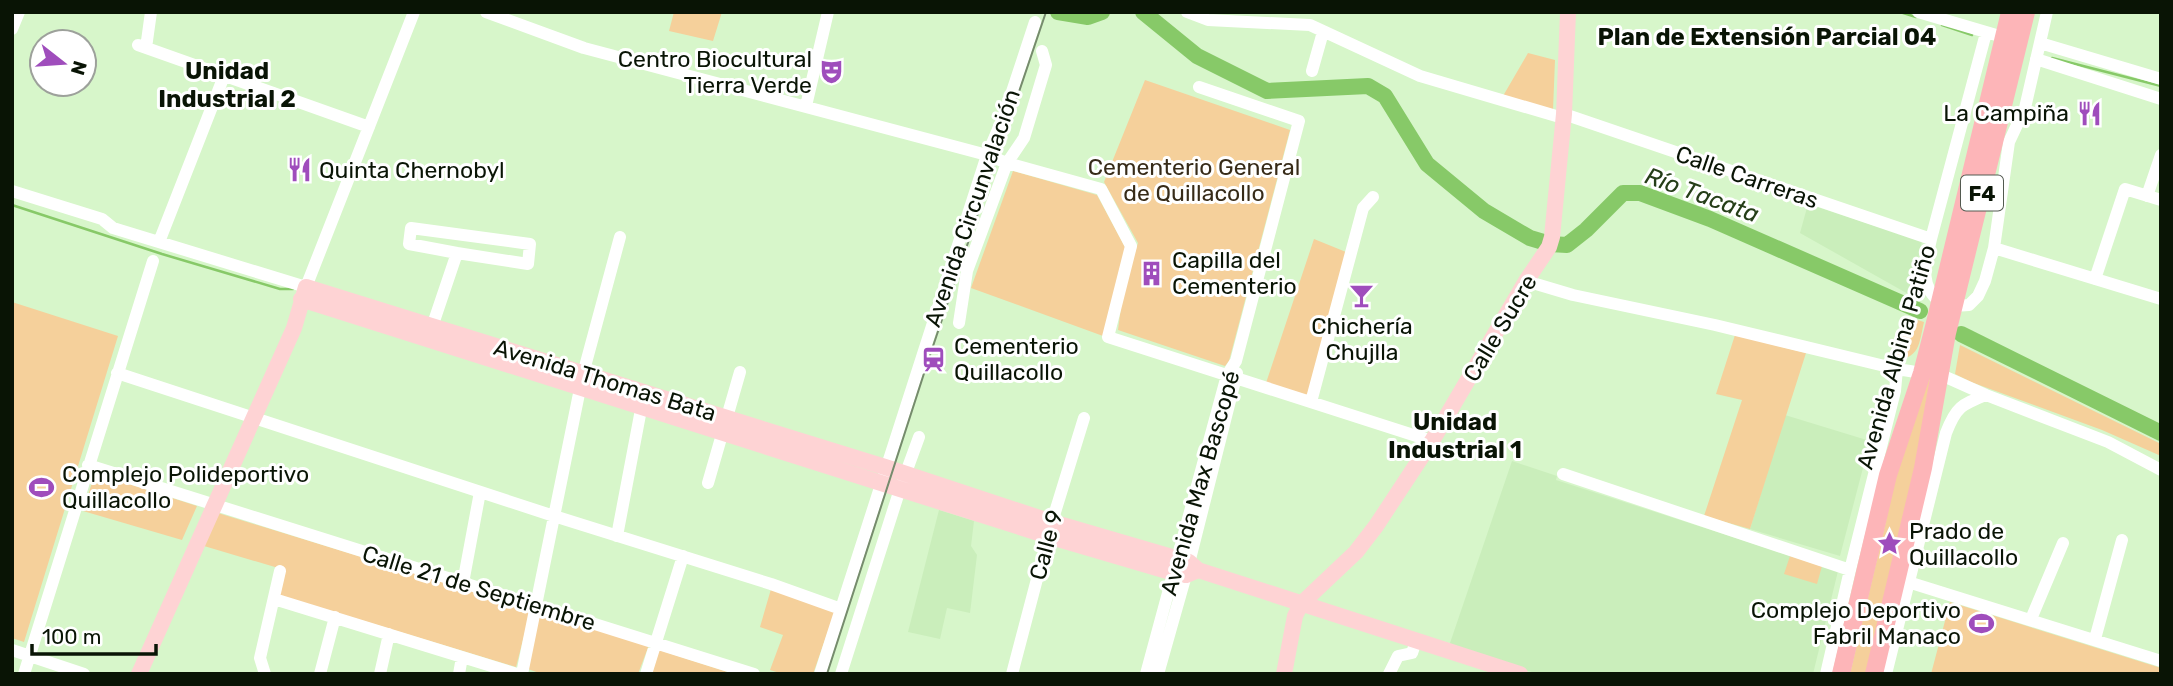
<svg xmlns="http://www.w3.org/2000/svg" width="2173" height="686" font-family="Rubik,sans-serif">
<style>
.built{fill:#caeebb}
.green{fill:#f5d09b}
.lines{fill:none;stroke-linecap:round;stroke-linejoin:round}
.stream{stroke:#87c968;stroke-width:2.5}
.river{stroke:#87c968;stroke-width:16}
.minor{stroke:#fff;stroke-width:12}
.major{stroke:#fed3d4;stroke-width:16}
.highway{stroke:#fdb5b8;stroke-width:18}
.tram{stroke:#768b6d;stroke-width:2}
.labels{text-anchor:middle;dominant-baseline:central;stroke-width:6;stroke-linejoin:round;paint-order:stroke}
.shield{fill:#fff;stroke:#535a50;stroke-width:2}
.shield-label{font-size:21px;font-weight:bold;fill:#091405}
.poi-label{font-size:23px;fill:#091405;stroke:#fff;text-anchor:start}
.park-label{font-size:23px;fill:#372b18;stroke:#fff}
.street-label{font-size:23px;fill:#091405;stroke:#fff}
.neighbourhood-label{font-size:24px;font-weight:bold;fill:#091405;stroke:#fff}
.water-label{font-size:24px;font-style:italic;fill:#253e18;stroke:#fff}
</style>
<rect width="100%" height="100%" fill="#d7f6ca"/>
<path class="built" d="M1808 204 1922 241 1910 295 1800 233Z
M1785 415 1870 441 1840 556 1750 529Z
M1512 461 1557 476 1556 480 1838 571 1813 674H1538L1449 646Z
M939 510 974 521 971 546 977 555 970 613 947 608 940 639 908 632Z"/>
<path class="green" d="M674 12H722L713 41 669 31Z
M1528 53 1555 60 1553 110 1503 96Z
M1145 80 1290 130 1229 361 1225 366 1118 330 1123 292 1138 243 1104 182Z
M1013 171 1097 195 1126 249 1103 336 971 288Z
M1314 239 1346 252 1308 396 1266 383Z
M12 302 118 336 24 642 12 638Z
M1905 316 1924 322C1919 344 1920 359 1893 360Z
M1735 335 1806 353 1750 529 1704 516 1742 400 1716 394Z
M1960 345 2161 444V456L2102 430 1971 382 1955 374Z
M1931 373 1916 464 1866 674H1850L1886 521 1895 474Z
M95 473 197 506 182 540 83 511Z
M218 513 531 609 516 667 278 595 285 570 204 546Z
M1790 556 1822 566 1817 584 1784 574Z
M771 589 835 611 813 674H783L770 670 783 635 760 627Z
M1950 602 2161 668V674H1931Z
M539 613 649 645 638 674H542L528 669Z
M659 650 734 674H652Z"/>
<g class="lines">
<path class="stream" d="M1900 12 1916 17
M1942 25 1972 35
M2052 58 2161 86
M12 205 162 254 280 289H293"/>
<path class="river" d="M1058 12 1088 17 1102 12
M1143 12 1197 56 1267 91 1368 86 1385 96 1427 164 1484 211 1530 238 1550 244 1567 245 1586 230 1623 193H1640L1710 219 1920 311
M1961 334 2161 433"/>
<path class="minor" d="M486 12 584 48 987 155 1007 163 1101 189 1131 246 1108 337 1432 441
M1187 12 1208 20 1310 25 1420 76 1563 118
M1918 12 2003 37
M12 29 19 12
M2040 43 2161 79
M138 45 369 127
M146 48 151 12
M2036 59 2161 99
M1312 71 1323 32
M806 106 828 12
M1564 114 1931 239
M12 191 102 219 113 228 306 287 414 12
M2147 196 2161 155
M159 242 224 76
M1994 248 2161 299
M2095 279 2125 189 2161 200
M1526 281 1573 295 1715 325 1897 369 1922 373
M1940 302C1918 285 1926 263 1931 239L1986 33
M1954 306 1969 305 1978 296 1985 281 1994 248 2009 142 2025 108 2047 12
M959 323 967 271 1007 163 1024 138 1046 65 1042 51
M432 327 457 253 528 264 530 244 411 228 409 244 457 253
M117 373 554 516 771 584 841 609
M1939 374 1986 395 2108 442 2161 470
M1311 402 1363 208 1373 197
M88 465 754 674
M1563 474 1850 570
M708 483 740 372
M617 536 643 399
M1908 582 2161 661
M463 583 480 492
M274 599 517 674
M2031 619 2063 543
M2095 639 2122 540
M12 650 84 674
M24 674 153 261
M265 674 260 658 280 571
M320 674 335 617
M380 674 389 634
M459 674 462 657
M522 674 583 374 620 237
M646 674 683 556
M820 674 987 155 1005 113 1035 22
M841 674 900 489 919 437
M1012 674 1052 522 1084 418
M1146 674 1227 375 1236 361 1299 121 1199 87
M1158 674 1186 575 1237 373
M1389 674 1398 656 1412 653 1416 641
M1826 674 1850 570 1895 391 1897 369
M1886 674 1946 433C1956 407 1961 405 1986 395"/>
<path class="major" d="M301 299 1048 536 1174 573 1186 575 1198 570
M139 674 294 328 306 287 885 467 1052 522 1189 562 1198 570 1520 674
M1284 674 1295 616 1301 604 1356 552 1376 526 1432 441 1526 281 1549 247 1552 237 1564 114 1568 12"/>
<path class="highway" d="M1841 674 1888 475 1922 373 1934 327 2010 12
M1874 674 1923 468 1947 333 2026 12"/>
<path class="tram" d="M827 674 929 358 1046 12"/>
</g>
<defs>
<symbol id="theatre-bare" viewBox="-9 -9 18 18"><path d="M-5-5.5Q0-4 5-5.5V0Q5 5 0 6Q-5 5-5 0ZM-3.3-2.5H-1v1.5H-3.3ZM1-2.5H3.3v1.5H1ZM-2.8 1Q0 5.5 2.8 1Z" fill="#9f4dbc" stroke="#fff" stroke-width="2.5" paint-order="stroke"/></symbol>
<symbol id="restaurant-bare" viewBox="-9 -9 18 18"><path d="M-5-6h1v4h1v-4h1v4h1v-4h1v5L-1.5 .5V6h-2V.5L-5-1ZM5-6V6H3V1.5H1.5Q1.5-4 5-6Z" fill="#9f4dbc" stroke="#fff" stroke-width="2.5" paint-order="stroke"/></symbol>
<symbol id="building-bare" viewBox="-9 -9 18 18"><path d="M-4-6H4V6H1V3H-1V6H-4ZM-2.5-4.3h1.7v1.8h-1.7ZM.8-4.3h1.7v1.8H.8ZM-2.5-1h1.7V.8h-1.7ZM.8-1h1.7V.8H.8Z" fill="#9f4dbc" stroke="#fff" stroke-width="2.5" paint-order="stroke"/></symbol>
<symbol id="bar-bare" viewBox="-9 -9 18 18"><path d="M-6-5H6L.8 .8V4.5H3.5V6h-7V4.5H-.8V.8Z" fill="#9f4dbc" stroke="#fff" stroke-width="2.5" paint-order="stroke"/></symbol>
<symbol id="station-bare" viewBox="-9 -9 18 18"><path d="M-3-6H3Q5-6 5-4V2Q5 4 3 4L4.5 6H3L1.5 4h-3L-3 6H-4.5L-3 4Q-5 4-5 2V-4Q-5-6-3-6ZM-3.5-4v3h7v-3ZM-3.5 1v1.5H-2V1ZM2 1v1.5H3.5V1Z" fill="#9f4dbc" stroke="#fff" stroke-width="2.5" paint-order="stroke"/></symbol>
<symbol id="stadium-bare" viewBox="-9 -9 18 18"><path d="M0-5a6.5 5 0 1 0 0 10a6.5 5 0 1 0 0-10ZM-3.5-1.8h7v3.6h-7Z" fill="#9f4dbc" stroke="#fff" stroke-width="2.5" paint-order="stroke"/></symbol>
<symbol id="sight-bare" viewBox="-9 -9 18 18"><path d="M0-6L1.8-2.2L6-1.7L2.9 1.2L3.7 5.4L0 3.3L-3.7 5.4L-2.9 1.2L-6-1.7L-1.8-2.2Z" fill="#9f4dbc" stroke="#fff" stroke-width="2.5" paint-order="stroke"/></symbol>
</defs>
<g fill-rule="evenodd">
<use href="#theatre-bare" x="814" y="54" width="35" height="35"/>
<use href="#restaurant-bare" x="2072" y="96" width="35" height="35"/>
<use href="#restaurant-bare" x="282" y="152" width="35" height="35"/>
<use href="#building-bare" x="1134" y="256" width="35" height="35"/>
<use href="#bar-bare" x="1344" y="278" width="35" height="35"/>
<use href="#station-bare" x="916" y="342" width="35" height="35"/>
<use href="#stadium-bare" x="24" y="470" width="35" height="35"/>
<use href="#sight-bare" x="1872" y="526" width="35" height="35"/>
<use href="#stadium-bare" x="1964" y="606" width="35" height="35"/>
</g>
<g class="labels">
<rect class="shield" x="1961" y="175.5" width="42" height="35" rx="5"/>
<g class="shield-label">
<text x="1982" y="193">F4</text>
</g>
<g class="poi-label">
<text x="812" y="59" text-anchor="end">Centro Biocultural<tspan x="812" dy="26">Tierra Verde</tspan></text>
<text x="2069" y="113" text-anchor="end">La Campiña</text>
<text x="319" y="170">Quinta Chernobyl</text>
<text x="1172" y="260">Capilla del<tspan x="1172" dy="26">Cementerio</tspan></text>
<text x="1362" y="326" text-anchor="middle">Chichería<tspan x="1362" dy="26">Chujlla</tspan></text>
<text x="954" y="346">Cementerio<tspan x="954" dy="26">Quillacollo</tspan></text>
<text x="62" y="474">Complejo Polideportivo<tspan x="62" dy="26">Quillacollo</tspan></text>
<text x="1909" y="531">Prado de<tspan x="1909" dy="26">Quillacollo</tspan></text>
<text x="1961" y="610" text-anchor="end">Complejo Deportivo<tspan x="1961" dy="26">Fabril Manaco</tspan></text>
</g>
<g class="park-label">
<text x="1194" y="167">Cementerio General<tspan x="1194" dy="26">de Quillacollo</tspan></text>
</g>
<g class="street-label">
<text transform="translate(1747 177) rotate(19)">Calle Carreras</text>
<text transform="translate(972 208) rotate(-71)">Avenida Circunvalación</text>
<text transform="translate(1500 328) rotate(-59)">Calle Sucre</text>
<text transform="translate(1896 357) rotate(-74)">Avenida Albina Patiño</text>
<text transform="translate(605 380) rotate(17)">Avenida Thomas Bata</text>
<text transform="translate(1200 483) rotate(-74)">Avenida Max Bascopé</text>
<text transform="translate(1046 545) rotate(-75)">Calle 9</text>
<text transform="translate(479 588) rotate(17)">Calle 21 de Septiembre</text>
</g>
<g class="neighbourhood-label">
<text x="1767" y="37">Plan de Extensión Parcial 04</text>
<text x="227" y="71">Unidad<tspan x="227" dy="28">Industrial 2</tspan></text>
<text x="1455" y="422">Unidad<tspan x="1455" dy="28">Industrial 1</tspan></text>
</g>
<g class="water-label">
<text transform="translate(1702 195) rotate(20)">Río Tacata</text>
</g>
</g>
<rect width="2173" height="686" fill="none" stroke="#091405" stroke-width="28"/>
<g transform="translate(63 63) rotate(107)"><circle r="33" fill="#ffffff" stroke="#9da19b" stroke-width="2"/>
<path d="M0-5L12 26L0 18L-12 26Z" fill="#9f4dbc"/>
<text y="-10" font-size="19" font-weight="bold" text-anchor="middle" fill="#091405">N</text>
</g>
<path d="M32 644v10h124v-10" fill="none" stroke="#091405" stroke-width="3.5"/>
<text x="42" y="644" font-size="21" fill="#091405" stroke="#ffffff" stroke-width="5" paint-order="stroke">100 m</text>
</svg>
